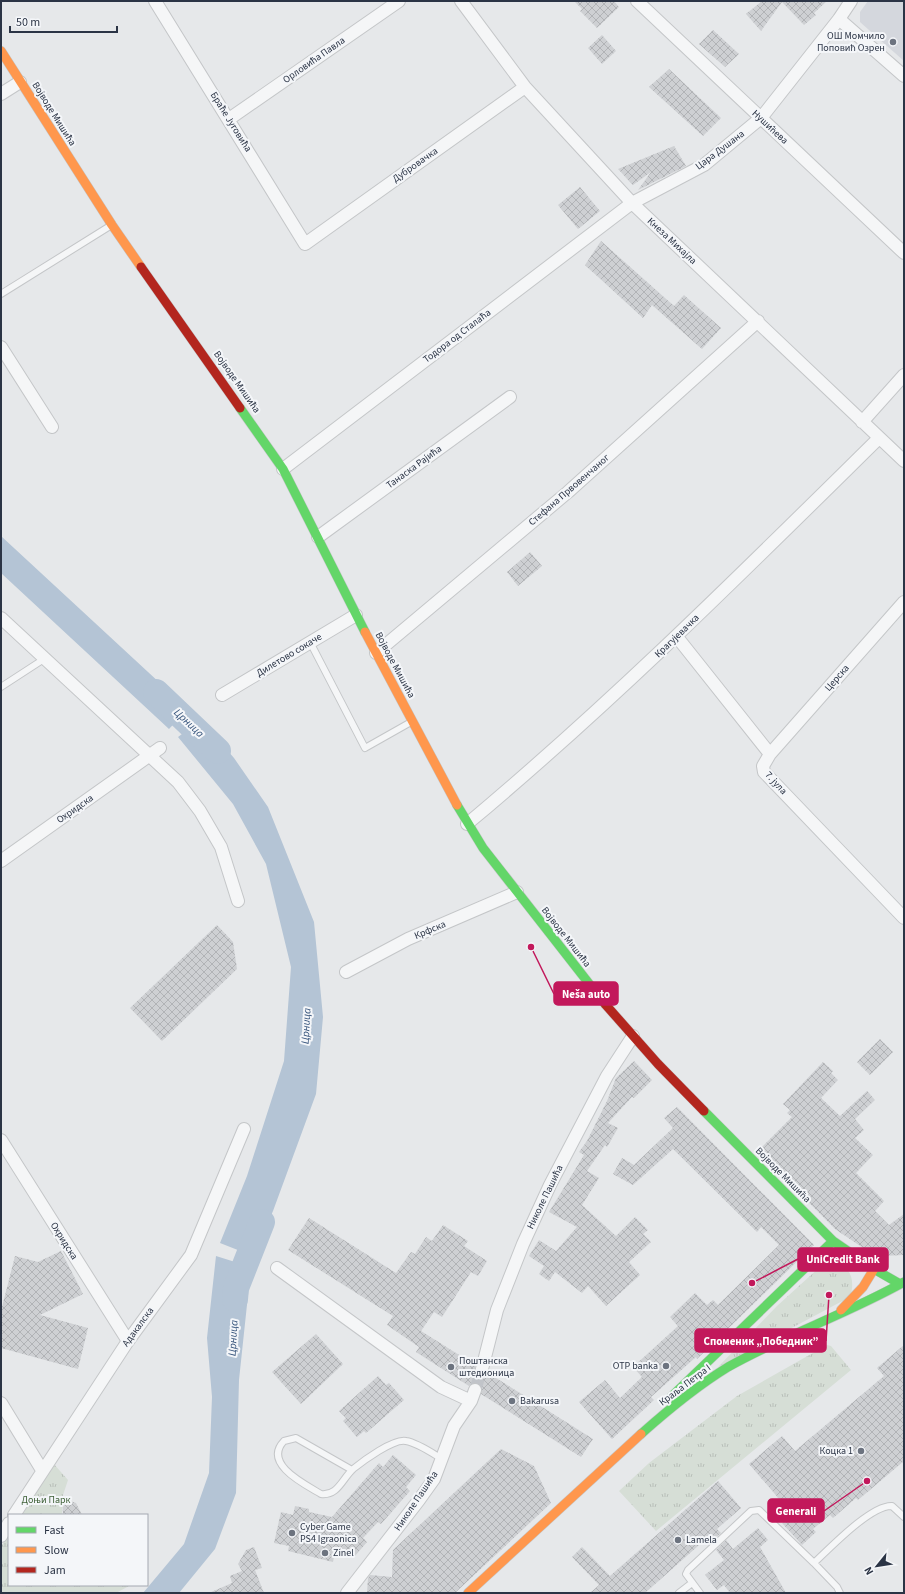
<svg xmlns="http://www.w3.org/2000/svg" width="905" height="1594" font-family="'Source Sans 3',sans-serif">
<style>
.built{fill:#d4d7dd}
.grass{fill:url(#grass-tufts)}
.water{fill:#b4c4d5}
.lines{fill:none;stroke-linecap:round;stroke-linejoin:round}
.river{stroke:#b4c4d5;stroke-width:26}
.building{fill:url(#building-cross-hatch)}
.street-tunnel{stroke:#c1c4c9;stroke-width:12;stroke-dasharray:12 6;stroke-linecap:butt}
.lane-casing{stroke:#c4c6c8;stroke-width:8}
.street-casing{stroke:#c4c6c8;stroke-width:14}
.fast-casing{stroke:#c4c6c8;stroke-width:10}
.slow-casing{stroke:#c4c6c8;stroke-width:10}
.jam-casing{stroke:#c4c6c8;stroke-width:10}
.lane{stroke:#f5f6f7;stroke-width:6}
.street{stroke:#f5f6f7;stroke-width:12}
.fast{stroke:#63d668;stroke-width:9}
.slow{stroke:#ff974d;stroke-width:9}
.jam{stroke:#b3261e;stroke-width:9}
.poi-dot{fill:#6c737f;stroke:#f4f6f9;stroke-width:1.5}
.labels{text-anchor:middle;dominant-baseline:central;stroke-width:4;stroke-linejoin:round;paint-order:stroke}
.poi-label{font-size:10px;fill:#2b3445;stroke:#f4f6f9;text-anchor:start}
.street-label{font-size:10px;fill:#2b3445;stroke:#f4f6f9}
.park-label{font-size:10px;fill:#3f6138;stroke:#f4f6f9}
.water-label{font-size:11px;font-style:italic;fill:#34527a;stroke:#f4f6f9}
.leader{fill:none;stroke:#c2185b;stroke-width:1.5}
.callout-dot{fill:#c2185b;stroke:#f4f6f9;stroke-width:1.5}
.callout{fill:#c2185b;stroke:#c2185b;stroke-width:1.5}
.callout-label{font-size:11px;text-anchor:middle;font-weight:bold;fill:#fff}
</style>
<defs>
<pattern id="grass-tufts" width="24" height="20" patternUnits="userSpaceOnUse"><rect width="24" height="20" fill="#d6ded6"/><path d="M3 7l-1-3M5 7V3M7 7l1-3M15 17l-1-3M17 17v-4M19 17l1-3" fill="none" stroke="#b8bfb9"/></pattern>
<pattern id="building-cross-hatch" width="8" height="8" patternUnits="userSpaceOnUse"><rect width="8" height="8" fill="#ced0d3"/><path d="M0 0l8 8M0 8l8-8" fill="none" stroke="#b1b3b6"/></pattern>
</defs>
<rect width="100%" height="100%" fill="#e6e8ea"/>
<path class="built" d="M868 1H904V61L860 22V12Z"/>
<path class="grass" d="M830 1262C850 1264 856 1279 850 1297L718 1367 777 1306 822 1265Z
M827 1345 831 1346 851 1370 656 1531 619 1491 649 1463 737 1396Z
M53 1463 68 1480 62 1498V1515H19Z
M9 1533V1585H131L116 1593H1V1547Z"/>
<path class="water" d="M1 536 188 709 169 729 1 573Z
M201 720 234 758 268 807 314 922 323 1017 316 1094 273 1211 253 1256 220 1243 247 1176 284 1061 291 967 266 864 233 804 178 737Z
M216 1256 251 1267 239 1380 236 1493 215 1549 179 1593H143L184 1544 209 1473 212 1397 207 1338Z"/>
<g class="lines">
<path class="river" d="M156 692 218 751
M235 1299 236 1288 262 1222"/>
</g>
<path class="building" d="M574 1H614L619 7 597 28 580 11 582 9Z
M762 1H827L814 13 816 15 804 25 782 2 761 31 746 14Z
M713 30 739 54 725 67 699 44Z
M602 35 616 51 602 64 588 48Z
M669 69 721 118 703 136 649 87Z
M674 146 686 166 638 190 651 172 633 185 618 169Z
M580 187 600 211 578 229 558 205Z
M601 241 674 306 684 295 721 328 702 349 652 305 643 318 585 265Z
M530 552 542 566 518 586 507 572Z
M217 925 233 942 237 969 162 1041 130 1008Z
M880 1039 893 1052 870 1075 857 1062Z
M634 1061 652 1080 634 1098 632 1097 608 1123 618 1128 607 1147 605 1145 587 1171 599 1178 582 1205 616 1236 635 1217 648 1230 643 1234 651 1242 629 1262 640 1275 606 1306 588 1286 582 1293 555 1272 549 1281 539 1274 544 1266 529 1256 539 1240 556 1251 577 1227 549 1212 584 1155 579 1152 587 1141 607 1101 616 1078Z
M823 1062 833 1071 831 1073 838 1080 821 1098 840 1116 867 1091 875 1100 855 1119 864 1130 855 1138 873 1155 856 1173 884 1201 875 1211 889 1225 904 1214V1255L882 1256 872 1254 835 1229 758 1151 792 1117 787 1113 790 1110 783 1104Z
M677 1107 814 1245 697 1359 696 1357 651 1397 654 1400 612 1439 579 1402 605 1380 620 1398 642 1377 633 1367 678 1326 670 1317 695 1293 707 1305 713 1300 718 1305 779 1245 761 1227 757 1232 673 1149 633 1185 613 1174 622 1158 634 1165 673 1128 664 1118Z
M309 1218 396 1273 411 1252 415 1254 426 1237 432 1241 443 1225 468 1241 464 1246 487 1261 478 1276 471 1272 442 1317 434 1312 421 1331 475 1365V1371L477 1375 484 1376 488 1373 593 1439 581 1457 481 1394 482 1388 478 1383H473L469 1386 416 1352 419 1347 387 1325 393 1316 288 1250Z
M61 1251 83 1294 40 1315 88 1328 78 1369 1 1348V1311L15 1256 38 1262Z
M316 1334 343 1364 301 1404 272 1372Z
M904 1345V1461L858 1500 856 1498 833 1518 830 1515 813 1529 816 1532 802 1545 782 1523 792 1514 749 1464 782 1436 795 1451 884 1376 877 1368Z
M378 1376 386 1385 389 1383 404 1400 366 1433 364 1431 357 1437 343 1421 346 1418 339 1411Z
M501 1449 534 1466 551 1503 455 1593H367L368 1578 370 1575 392 1577 393 1550Z
M393 1455 416 1475 406 1487 410 1491 381 1524 378 1522 363 1538 367 1542 355 1556 351 1552 347 1556 340 1550 338 1558 334 1557 333 1562 288 1551 289 1546 274 1543 281 1512 293 1515 295 1506 309 1509V1512L332 1517 379 1463 383 1467Z
M718 1481 741 1508 717 1529 721 1533 711 1542 707 1538 645 1593H590L599 1585 572 1557 582 1547 610 1576Z
M62 1498 76 1503 82 1515H63Z
M758 1528 768 1540 760 1547 786 1593H730L724 1585 717 1590 705 1575 724 1560 716 1550 726 1540 733 1549Z
M254 1547 262 1568 255 1570 264 1593H209L232 1583 230 1576 242 1571 238 1564 246 1550Z"/>
<g class="lines">
<path class="street-tunnel" d="M475 1390 482 1369"/>
<defs>
<path id="lane" d="M1 294 110 226
M310 642 365 748 411 722
M1 687 44 659
M352 1470 296 1438 284 1441C262 1464 306 1485 321 1494 338 1496 342 1479 353 1469 363 1461 394 1438 406 1441 418 1443 432 1453 442 1459
M679 1593 692 1583
M700 1593 686 1574 688 1570 751 1511 759 1510 814 1563
M840 1593 837 1587 814 1563C830 1548 871 1505 892 1506L904 1517"/>
<path id="street" d="M155 1 305 244 525 87
M461 1 525 87 632 203 904 461
M637 1 904 253
M839 19 904 76
M1 94 20 82
M229 119 399 1
M1 347 52 427
M862 422 904 375
M283 469 632 203 704 165 761 118 839 19 851 1
M318 537 510 397
M904 602 770 754 763 766 764 772 904 918
M1 618 178 782 200 811 221 847 238 901
M677 637 770 754
M376 653 568 492 758 321
M222 695 356 615
M467 824C612 703 745 570 879 438
M1 861 160 748
M346 972 408 939 517 892
M1 1140 128 1341
M277 1268 441 1387 471 1401
M482 1369 497 1310 523 1244 550 1185 607 1076 633 1036
M1 1403 42 1470
M14 1515 128 1341 191 1255 244 1129
M1 1536 9 1523
M347 1593 419 1500 434 1479 454 1426 471 1401 475 1390"/>
<path id="fast" d="M240 408 283 469 365 632
M457 805 483 848 605 1004
M704 1111 833 1241 874 1269 900 1284
M671 1397 833 1241
M641 1434C669 1409 697 1386 728 1367 785 1335 847 1314 904 1282"/>
<path id="slow" d="M1 51 112 225 141 267
M365 632 457 805
M841 1310 863 1287 874 1269
M468 1593 641 1434"/>
<path id="jam" d="M141 267 240 408
M605 1004 658 1064 704 1111"/>
</defs>
<use href="#lane" class="lane-casing"/>
<use href="#street" class="street-casing"/>
<use href="#fast" class="fast-casing"/>
<use href="#slow" class="slow-casing"/>
<use href="#jam" class="jam-casing"/>
<use href="#lane" class="lane"/>
<use href="#street" class="street"/>
<use href="#fast" class="fast"/>
<use href="#slow" class="slow"/>
<use href="#jam" class="jam"/>
</g>
<g class="poi-dot">
<circle cx="893" cy="42" r="4"/>
<circle cx="666" cy="1366" r="4"/>
<circle cx="451" cy="1367" r="4"/>
<circle cx="512" cy="1401" r="4"/>
<circle cx="861" cy="1451" r="4"/>
<circle cx="292" cy="1533" r="4"/>
<circle cx="678" cy="1540" r="4"/>
<circle cx="325" cy="1553" r="4"/>
</g>
<g class="labels">
<g class="poi-label">
<text x="885" y="36" text-anchor="end">ОШ Момчило<tspan x="885" dy="12">Поповић Озрен</tspan></text>
<text x="459" y="1361">Поштанска<tspan x="459" dy="12">штедионица</tspan></text>
<text x="658" y="1366" text-anchor="end">OTP banka</text>
<text x="520" y="1401">Bakarusa</text>
<text x="853" y="1451" text-anchor="end">Коцка 1</text>
<text x="300" y="1527">Cyber Game<tspan x="300" dy="12">PS4 Igraonica</tspan></text>
<text x="686" y="1540">Lamela</text>
<text x="333" y="1553">Zinel</text>
</g>
<g class="street-label">
<text transform="translate(314 60) rotate(-35)">Орловића Павла</text>
<text transform="translate(54 114) rotate(58)">Војводе Мишића</text>
<text transform="translate(231 122) rotate(58)">Браће Југовића</text>
<text transform="translate(770 127) rotate(43)">Нушићева</text>
<text transform="translate(720 150) rotate(-37)">Цара Душана</text>
<text transform="translate(415 165) rotate(-35)">Дубровачка</text>
<text transform="translate(672 241) rotate(43)">Кнеза Михајла</text>
<text transform="translate(457 336) rotate(-37)">Тодора од Сталаћа</text>
<text transform="translate(237 382) rotate(55)">Војводе Мишића</text>
<text transform="translate(414 467) rotate(-36)">Танаска Рајића</text>
<text transform="translate(569 490) rotate(-41)">Стефана Првовенчаног</text>
<text transform="translate(677 636) rotate(-44)">Крагујевачка</text>
<text transform="translate(289 655) rotate(-31)">Дилетово сокаче</text>
<text transform="translate(395 665) rotate(62)">Војводе Мишића</text>
<text transform="translate(837 678) rotate(-49)">Церска</text>
<text transform="translate(776 783) rotate(48)">7. јула</text>
<text transform="translate(75 809) rotate(-35)">Охридска</text>
<text transform="translate(430 930) rotate(-23)">Крфска</text>
<text transform="translate(566 937) rotate(52)">Војводе Мишића</text>
<text transform="translate(783 1175) rotate(45)">Војводе Мишића</text>
<text transform="translate(545 1197) rotate(-64)">Николе Пашића</text>
<text transform="translate(64 1241) rotate(58)">Охридска</text>
<text transform="translate(138 1327) rotate(-54)">Адакалска</text>
<text transform="translate(685 1385) rotate(-37)">Краља Петра I</text>
<text transform="translate(416 1501) rotate(-56)">Николе Пашића</text>
</g>
<g class="park-label">
<text x="46" y="1500">Доњи Парк</text>
</g>
<g class="water-label">
<text transform="translate(189 723) rotate(43)">Црница</text>
<text transform="translate(306 1026) rotate(-87)">Црница</text>
<text transform="translate(233 1338) rotate(-87)">Црница</text>
</g>
</g>
<path class="leader" d="M531 947L554 994M752 1283L798 1259M829 1295L826 1341M867 1481L824 1511"/>
<g class="callout-dot">
<circle cx="531" cy="947" r="4"/>
<circle cx="752" cy="1283" r="4"/>
<circle cx="829" cy="1295" r="4"/>
<circle cx="867" cy="1481" r="4"/>
</g>
<g class="callout">
<rect x="554" y="982" width="64" height="23" rx="4"/>
<rect x="798" y="1248" width="90" height="23" rx="4"/>
<rect x="695" y="1329" width="131" height="23" rx="4"/>
<rect x="768" y="1499" width="56" height="23" rx="4"/>
</g>
<g class="callout-label">
<text x="586" y="998">Neša auto</text>
<text x="843" y="1263">UniCredit Bank</text>
<text x="761" y="1345">Споменик „Победник”</text>
<text x="796" y="1515">Generali</text>
</g>
<rect width="905" height="1594" fill="none" stroke="#2b3445" stroke-width="4"/>
<rect x="8" y="1514" width="140" height="72" fill="#f4f6f9" stroke="#a4a8b1"/>
<rect x="16" y="1527" width="20" height="6" fill="#63d668" stroke="#a4a8b1"/>
<text x="44" y="1534" font-size="12" fill="#2b3445">Fast</text>
<rect x="16" y="1547" width="20" height="6" fill="#ff974d" stroke="#a4a8b1"/>
<text x="44" y="1554" font-size="12" fill="#2b3445">Slow</text>
<rect x="16" y="1567" width="20" height="6" fill="#b3261e" stroke="#a4a8b1"/>
<text x="44" y="1574" font-size="12" fill="#2b3445">Jam</text>
<g transform="translate(877 1566) rotate(240)" stroke="#f4f6f9" stroke-width="3" paint-order="stroke">
<path d="M0-3L7 15L0 10L-7 15Z" fill="#2b3445"/>
<text y="-6" font-size="11" font-weight="bold" text-anchor="middle" fill="#2b3445">N</text>
</g>
<path d="M10 26v6h107v-6" fill="none" stroke="#2b3445" stroke-width="2"/>
<text x="16" y="26" font-size="12" fill="#2b3445" stroke="#f4f6f9" stroke-width="3" paint-order="stroke">50 m</text>
</svg>
